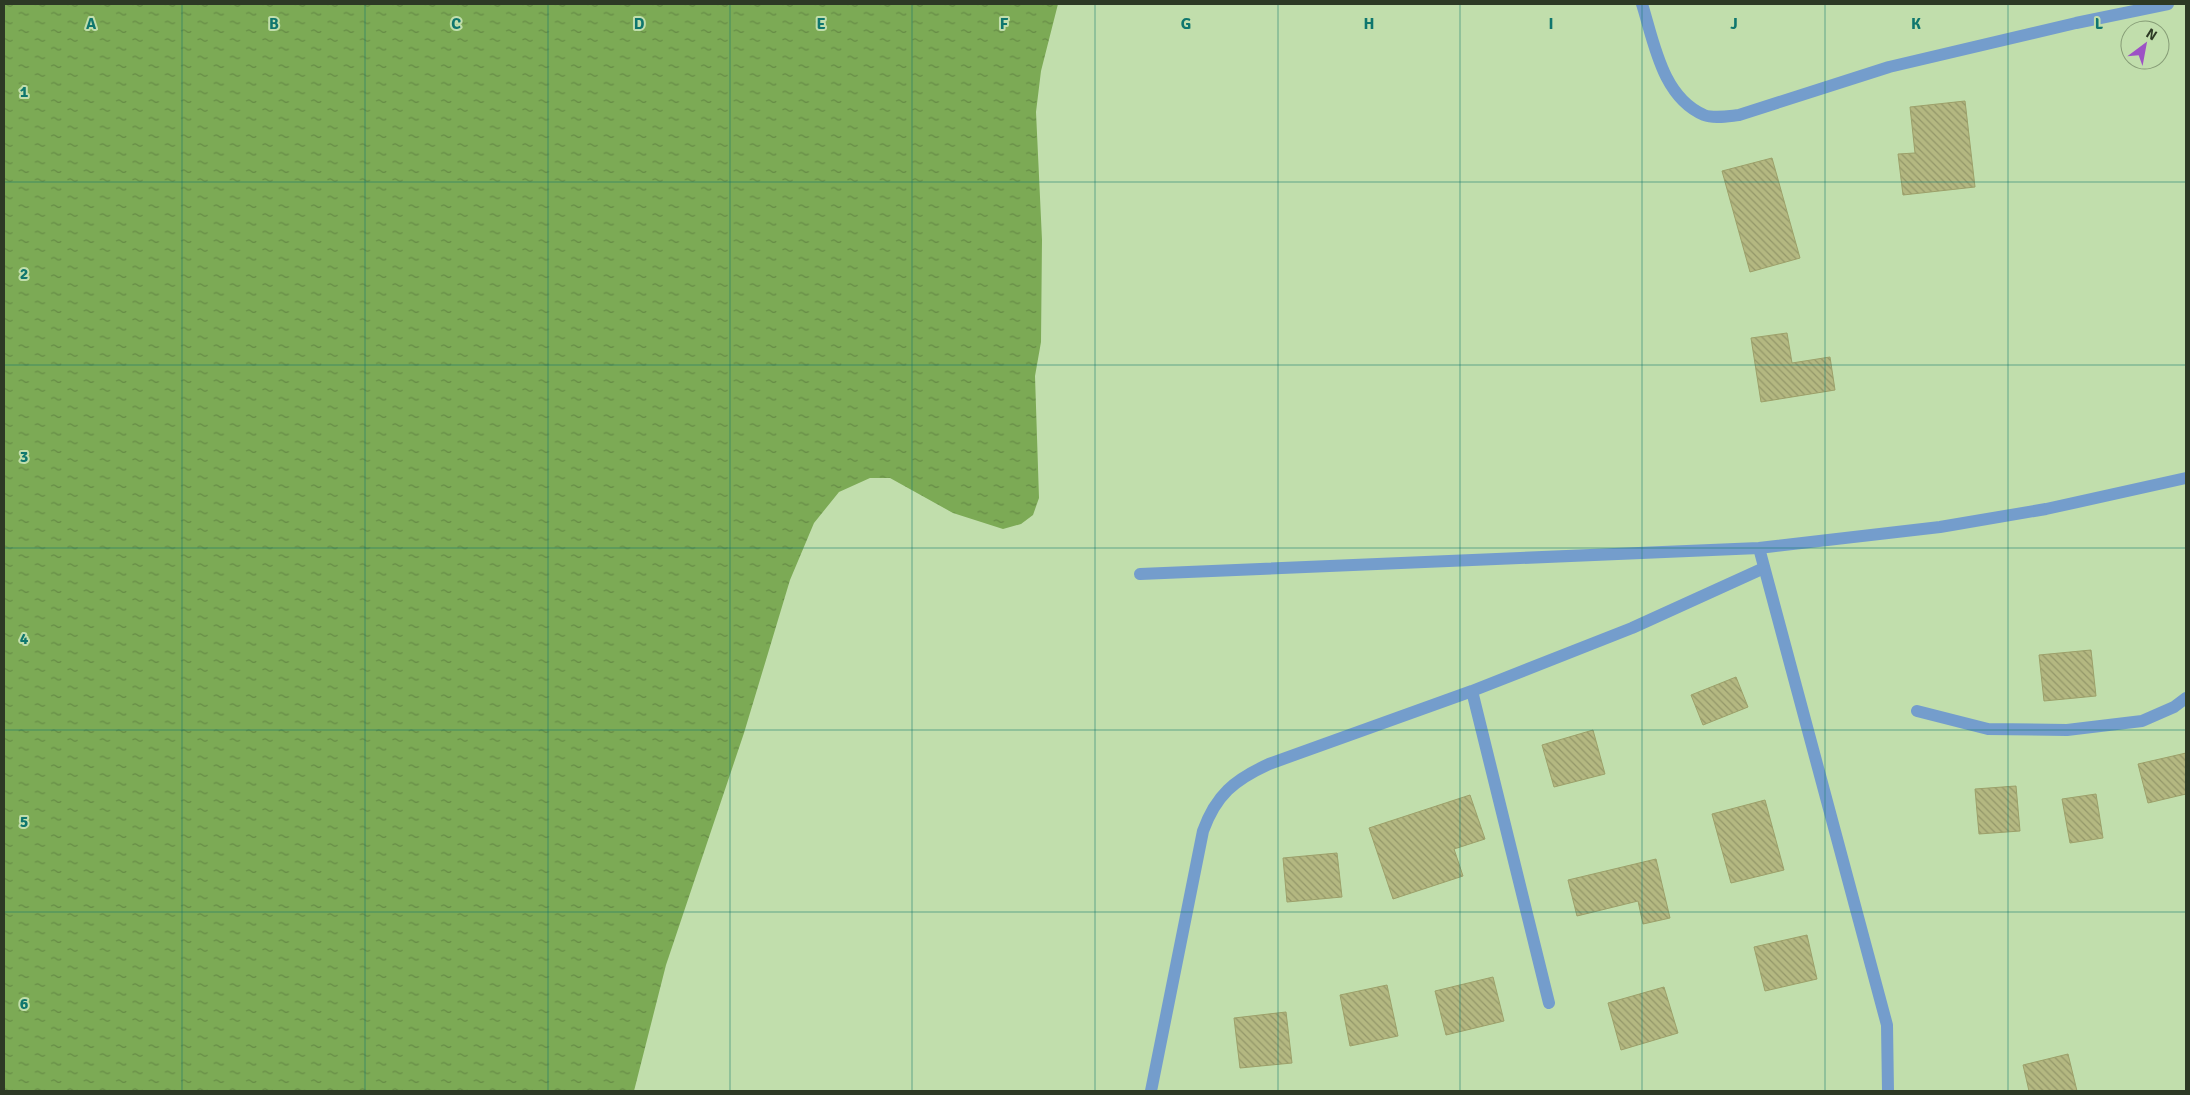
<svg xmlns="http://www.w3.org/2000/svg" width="2190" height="1095" font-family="Signika,sans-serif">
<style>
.water{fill:url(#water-ripples)}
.building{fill:url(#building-back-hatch);stroke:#9ca06a}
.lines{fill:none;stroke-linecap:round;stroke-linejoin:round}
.minor{stroke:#749dcc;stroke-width:12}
.tertiary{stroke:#749dcc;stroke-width:12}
.grid{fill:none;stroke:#0f766e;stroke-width:1;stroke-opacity:0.55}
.grid-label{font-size:16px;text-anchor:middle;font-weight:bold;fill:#0f766e;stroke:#c1deac;stroke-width:4;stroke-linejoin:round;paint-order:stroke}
</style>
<defs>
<pattern id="water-ripples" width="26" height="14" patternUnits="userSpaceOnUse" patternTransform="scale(1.25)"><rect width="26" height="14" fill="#7caa55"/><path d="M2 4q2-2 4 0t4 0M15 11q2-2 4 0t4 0" fill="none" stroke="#668b46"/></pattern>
<pattern id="building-back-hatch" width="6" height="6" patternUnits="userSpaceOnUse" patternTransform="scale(1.25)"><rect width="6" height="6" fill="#b4b881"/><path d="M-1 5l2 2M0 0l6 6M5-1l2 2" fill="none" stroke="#939769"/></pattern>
</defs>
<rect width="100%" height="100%" fill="#c1deac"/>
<path class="water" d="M4 4H1058L1041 71 1036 112 1042 240 1041 342 1035 376 1039 498 1033 515 1021 524 1003 529 953 513 890 478H870L839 492 814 523 790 580 744 733 666 965 634 1091H4Z"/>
<path class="building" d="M1965 101 1975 187 1903 195 1898 154 1915 153 1910 107Z
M1772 158 1800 258 1750 272 1722 171Z
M1787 333 1792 363 1830 357 1835 390 1761 402 1751 338Z
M2091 650 2096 696 2044 701 2039 655Z
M1736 677 1748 707 1703 725 1691 695Z
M1593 730 1605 774 1554 787 1542 745Z
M2186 753V794L2148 803 2138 764Z
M2016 786 2020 831 1979 834 1975 789Z
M2096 794 2103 838 2070 843 2062 799Z
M1470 795 1485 839 1454 849 1463 876 1393 899 1369 828Z
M1765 800 1784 870 1731 883 1712 814Z
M1337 853 1342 897 1287 902 1283 858Z
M1656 859 1670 918 1643 924 1638 901 1577 916 1568 880Z
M1807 935 1817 979 1765 991 1754 947Z
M1493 977 1504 1021 1446 1035 1435 991Z
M1387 985 1398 1036 1350 1046 1340 995Z
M1664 987 1678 1033 1621 1050 1608 1003Z
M1286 1012 1292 1063 1240 1068 1234 1018Z
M2068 1054 2077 1091H2029L2023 1065Z"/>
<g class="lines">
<path class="minor" d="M1642 4C1654 42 1662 97 1704 115 1714 119 1729 116 1739 115L1889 67 2076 23 2168 4
M1472 691 1549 1003
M1917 711 1988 729 2067 730 2142 721 2174 707 2186 698
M1151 1091 1203 831C1216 795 1234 780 1269 764L1472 691 1632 628 1764 568"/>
<path class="tertiary" d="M1759 548 1887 1025 1888 1091
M1140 574 1759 548 1940 527 2046 509 2186 478"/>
</g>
<path class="grid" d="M182 4V1091M365 4V1091M548 4V1091M730 4V1091M912 4V1091M1095 4V1091M1278 4V1091M1460 4V1091M1642 4V1091M1825 4V1091M2008 4V1091M4 182H2186M4 365H2186M4 548H2186M4 730H2186M4 912H2186"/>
<g class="grid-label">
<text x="91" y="29">A</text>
<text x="274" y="29">B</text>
<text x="456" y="29">C</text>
<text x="639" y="29">D</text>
<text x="821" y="29">E</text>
<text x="1004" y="29">F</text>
<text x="1186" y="29">G</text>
<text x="1369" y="29">H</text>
<text x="1551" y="29">I</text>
<text x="1734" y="29">J</text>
<text x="1916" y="29">K</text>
<text x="2099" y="29">L</text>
<text x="24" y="97">1</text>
<text x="24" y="279">2</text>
<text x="24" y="462">3</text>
<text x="24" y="644">4</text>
<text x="24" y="827">5</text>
<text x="24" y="1009">6</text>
</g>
<rect width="2190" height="1095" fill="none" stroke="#2d3925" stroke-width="10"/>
<g transform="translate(2145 45) rotate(32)"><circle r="24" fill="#c1deac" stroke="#869c76"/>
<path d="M0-4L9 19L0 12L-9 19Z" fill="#9d52c5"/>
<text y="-8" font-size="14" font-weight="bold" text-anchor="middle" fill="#2d3925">N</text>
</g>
</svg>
